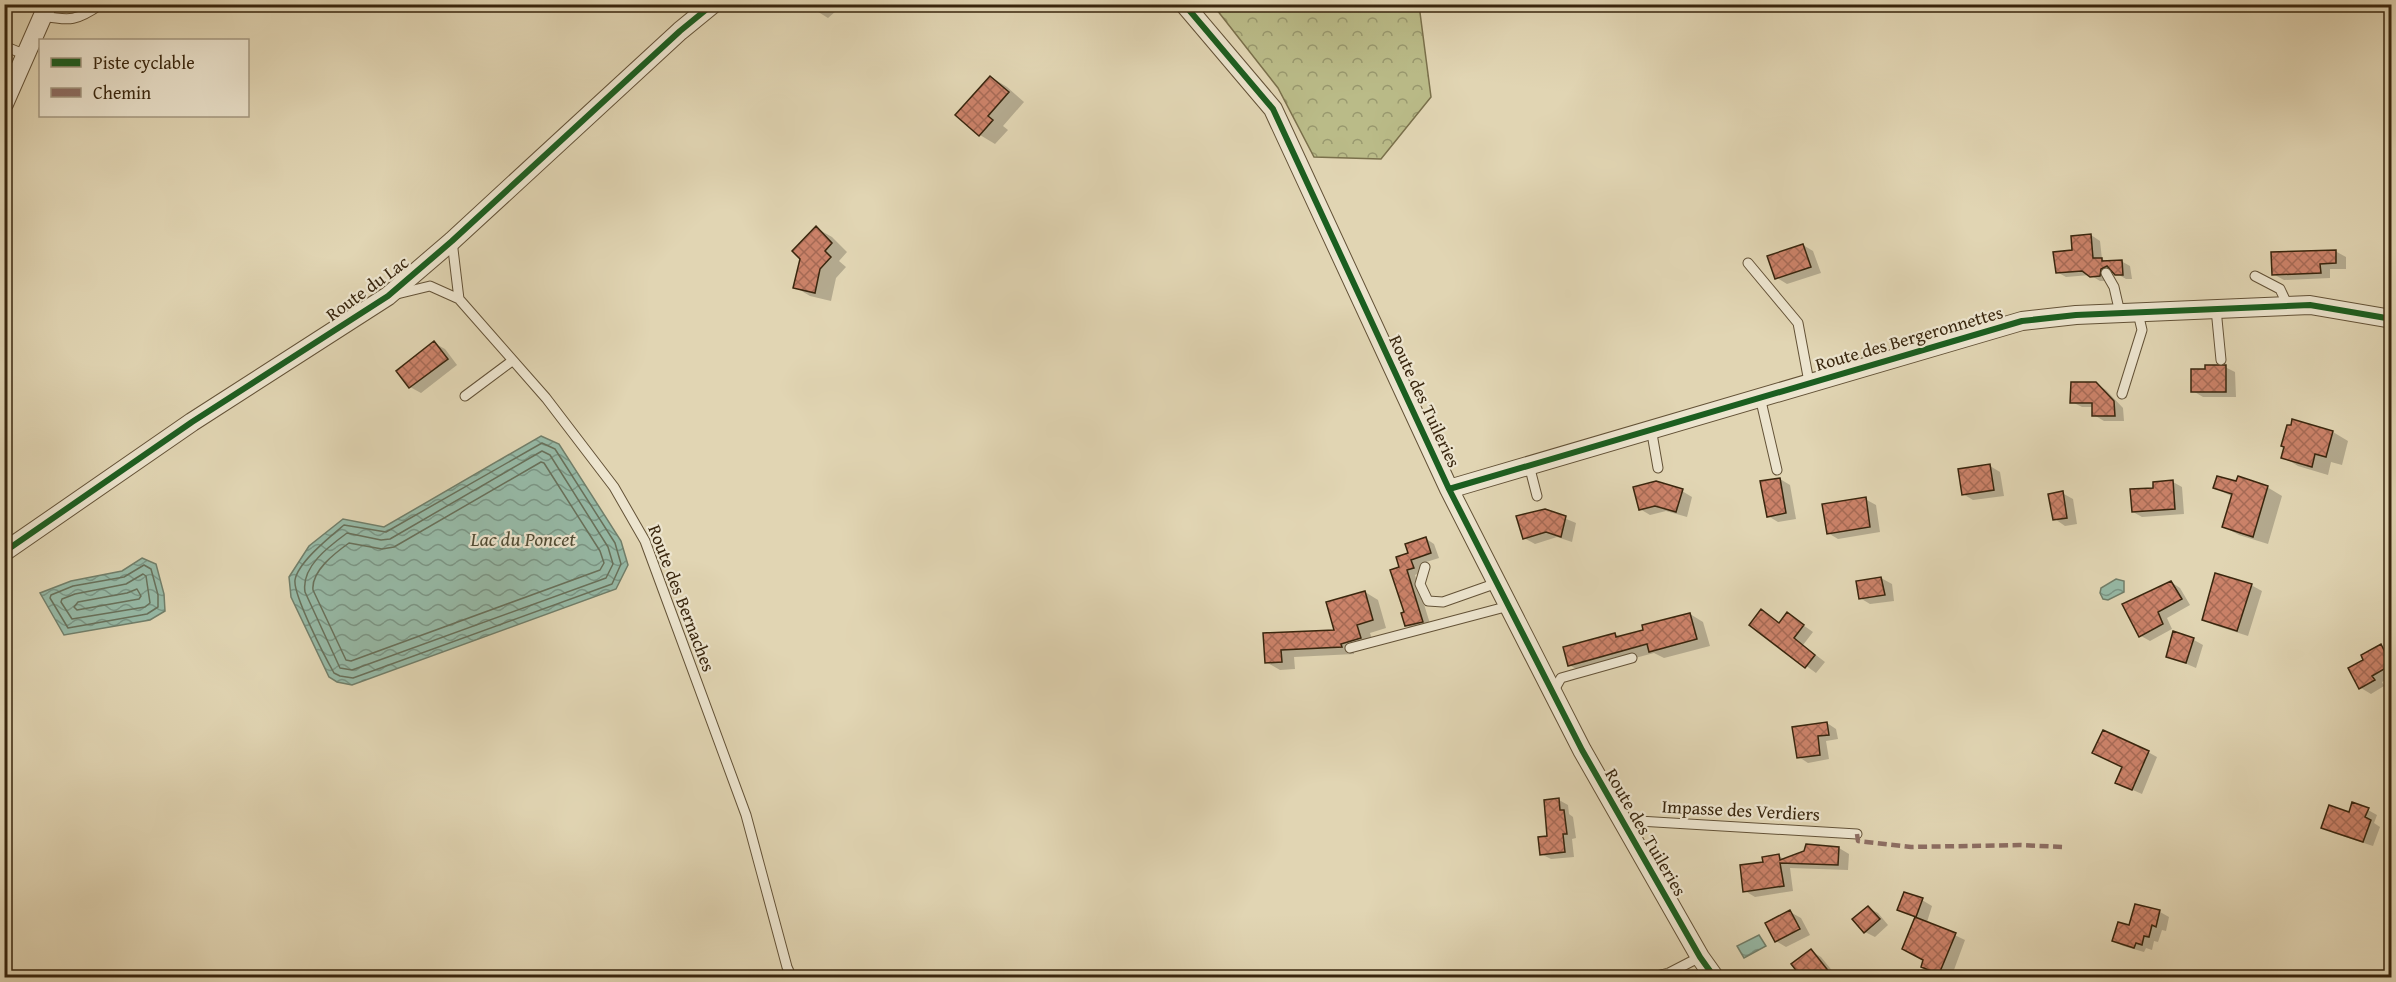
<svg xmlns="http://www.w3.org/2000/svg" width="2396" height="982" font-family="'Gentium Book Plus',serif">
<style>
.forest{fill:url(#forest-crowns);stroke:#7a704b;stroke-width:1.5}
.water{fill:url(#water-waves);stroke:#717e69;stroke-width:1.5}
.shadow{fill:#0003}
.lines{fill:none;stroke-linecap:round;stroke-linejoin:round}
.shore{stroke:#68705a;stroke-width:1.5}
.building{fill:url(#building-cross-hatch);stroke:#39260e;stroke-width:1.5}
.lane-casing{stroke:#635237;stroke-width:11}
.street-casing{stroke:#635237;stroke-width:20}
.lane{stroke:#ece4ce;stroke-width:9}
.street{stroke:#ece4ce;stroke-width:18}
.quiet{stroke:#8d6e63;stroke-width:4.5;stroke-dasharray:9 4.5;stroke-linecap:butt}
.cycleway-casing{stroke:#ece4ce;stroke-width:10}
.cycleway{stroke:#1b5e20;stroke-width:6}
.labels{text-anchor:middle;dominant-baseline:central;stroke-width:4.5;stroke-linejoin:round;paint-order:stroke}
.street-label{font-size:18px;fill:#39260e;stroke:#ece4ce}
.water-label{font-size:20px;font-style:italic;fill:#504b34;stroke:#ece4ce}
</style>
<defs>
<pattern id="forest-crowns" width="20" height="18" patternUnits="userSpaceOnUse" patternTransform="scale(1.5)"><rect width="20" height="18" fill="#babb88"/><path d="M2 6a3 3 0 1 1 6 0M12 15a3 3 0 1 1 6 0" fill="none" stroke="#98986e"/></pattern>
<pattern id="water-waves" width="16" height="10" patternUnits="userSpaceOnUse" patternTransform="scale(1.5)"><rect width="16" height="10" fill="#96b9a6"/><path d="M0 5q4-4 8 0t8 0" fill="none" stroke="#7b9686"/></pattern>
<pattern id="building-cross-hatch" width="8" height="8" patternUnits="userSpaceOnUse" patternTransform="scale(1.5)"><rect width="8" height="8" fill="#cb8269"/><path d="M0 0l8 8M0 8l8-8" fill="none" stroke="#a66a55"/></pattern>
</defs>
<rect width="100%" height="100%" fill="#e1d5b3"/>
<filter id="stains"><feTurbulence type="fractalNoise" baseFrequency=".00333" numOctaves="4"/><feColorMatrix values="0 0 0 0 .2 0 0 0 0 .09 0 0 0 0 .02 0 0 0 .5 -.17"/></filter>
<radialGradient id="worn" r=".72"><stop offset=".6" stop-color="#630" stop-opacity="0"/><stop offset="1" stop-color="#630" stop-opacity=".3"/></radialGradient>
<path class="forest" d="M1213 5H1419L1431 97 1381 159 1314 157 1278 88Z"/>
<path class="water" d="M541 436 559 444 621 541 628 565 616 589 352 685 337 682 329 677 291 597 289 577 309 546 343 519 384 527Z
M142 558 156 564 164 594 165 611 150 620 64 635 40 593 71 581 122 571Z
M2116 579 2124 581V592L2108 600 2103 599 2100 593 2101 588Z
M1759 935 1766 946 1744 958 1737 946Z"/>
<path class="shadow" d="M810 4H844L828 18 815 10Z
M991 77 1007 87 1024 102 1003 126 1008 130 995 144 980 135Z
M2390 220H2392V245L2388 243Z
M816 228 832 237 847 252 839 261 846 267 836 278 831 301 810 296 795 287Z
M2091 235 2100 241 2102 259 2107 262 2121 261 2130 266 2132 279H2126L2114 272 2109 274V281H2100L2090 275 2066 277 2057 272 2073 251Z
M1803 245 1813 251 1821 273 1787 284 1777 278Z
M2335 251 2346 257V269H2330V278L2284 280 2273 274Z
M434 343 445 349 457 365 421 393 410 387Z
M2225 367 2235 372 2236 397H2203L2193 391Z
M2096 384 2106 390 2123 408 2124 421H2104L2094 415V407H2082L2072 402Z
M2333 432 2348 441 2342 465 2331 462 2328 475 2298 466 2283 457Z
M1990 466 2000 472 2004 496 1973 500 1963 494Z
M1780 479 1790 485 1796 519 1778 522 1768 516Z
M2173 482 2182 487 2184 514 2142 517 2133 512 2155 489Z
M2267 487 2282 496 2268 544 2239 535 2224 527 2233 497 2215 488Z
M1682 491 1692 497 1687 517 1666 511 1650 515 1640 509Z
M2062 493 2073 499 2077 524 2065 526 2055 519Z
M1865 499 1876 505 1880 532 1838 539 1828 533Z
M1545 510 1576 523 1572 542 1557 537 1535 544 1524 538Z
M1425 538 1434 544 1439 558 1420 564 1422 572 1415 575 1431 627 1416 631 1406 625 1401 568 1410 554Z
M1881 578 1892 584 1894 601 1870 604 1860 598Z
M2171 582 2180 588 2190 605 2167 618 2172 629 2150 641 2141 636Z
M2251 585 2262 591 2248 636 2214 625 2203 619Z
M1365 592 1378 600 1386 628 1370 633 1374 645 1354 651V654L1294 657 1295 669 1280 670 1266 662 1265 635 1336 631Z
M1762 611 1780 623 1787 614 1813 632 1803 645 1825 662 1816 673 1751 625Z
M1690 614 1703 622 1710 646 1664 658 1654 653 1582 672 1569 665 1615 634 1621 638Z
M2194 640 2203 645 2196 668 2168 656Z
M2381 646 2392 653V676L2382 682 2384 686 2371 694 2361 688 2365 661Z
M1827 723 1836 729 1838 739 1826 741 1829 759 1808 763 1799 757Z
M2148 752 2157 757 2142 794 2126 787Z
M1559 800 1568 805 1569 814 1573 817 1576 838 1572 839 1574 857 1551 859 1541 854 1549 837Z
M2368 810 2377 815 2374 823 2380 827 2373 846 2333 833 2323 827 2350 814Z
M1807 845 1839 848 1849 854 1848 870 1790 868 1793 891 1755 897 1745 891 1779 856 1785 860 1805 852Z
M1922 900 1932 906 1927 922 1965 940 1951 978 1923 966 1925 960 1916 918 1899 910Z
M2136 905 2160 912 2169 917 2166 931 2162 930 2158 942 2154 941 2152 950 2146 948 2144 952 2123 946 2113 941 2130 927Z
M1868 908 1878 913 1888 925 1875 937 1865 932 1855 919Z
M1790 912 1801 918 1810 935 1786 947 1776 941Z
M1811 951 1821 957 1838 978H1804Z"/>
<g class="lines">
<path class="shore" d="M542 443 555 449 615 543 621 564 612 584 353 678 340 676 334 673C325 657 293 595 295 580 298 562 331 536 344 525L386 532Z
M542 451 550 455 608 547 613 564 606 578 352 670 340 668 305 592C301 567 328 547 347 533L381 540 390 539Z
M541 462 544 463 600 551 604 563 600 570 351 661 346 660 313 590C311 571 335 553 349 543L382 549 394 547Z
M144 565 151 569 158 595V607L147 614 68 628 50 598 51 595 73 586 124 577Z
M143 574 146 576 150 603 145 607 72 619 61 602 62 599 75 594 126 584Z
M137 589 141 596 139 599 77 610 74 607 78 602 127 593Z"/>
</g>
<path class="building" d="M990 76 1009 92 988 116 993 120 979 136 955 115Z
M816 226 832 243 825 251 831 257 820 269 815 293 793 288 800 259 792 251Z
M2091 234 2093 258H2102V261L2122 260 2123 275H2115L2107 266 2101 269 2100 276 2090 277 2082 271 2056 273 2053 252 2072 250 2071 236Z
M1803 244 1811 267 1775 279 1767 256Z
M2336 250V263L2320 264 2321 273 2272 275 2271 252Z
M434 341 448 359 409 388 396 371Z
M2205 365H2226V392H2191V369H2205Z
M2071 382H2096L2114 401 2115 416H2092V403H2070Z
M2292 419 2333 431 2326 457 2315 454 2312 467 2281 458 2284 447 2281 446 2287 425H2291Z
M1990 464 1994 490 1962 495 1958 469Z
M2217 476 2236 481 2238 476 2268 486 2253 537 2222 527 2232 494 2213 488Z
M1780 478 1786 513 1767 517 1760 481Z
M2173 480 2175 509 2132 512 2130 489 2153 488V482Z
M1656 481 1683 489 1676 512 1655 506 1639 510 1633 487Z
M2063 491 2067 518 2053 520 2048 494Z
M1866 497 1870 527 1827 534 1822 504Z
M1545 509 1566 516 1561 537 1546 532 1523 539 1516 516Z
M1426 537 1431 553 1411 560 1414 568 1407 570 1423 622 1405 626 1401 613 1404 612 1390 570 1399 567 1396 557 1408 553 1405 544Z
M2215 573 2252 584 2237 631 2202 620Z
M1881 577 1885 595 1859 599 1856 581Z
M2171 581 2182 599 2158 612 2163 624 2139 637 2122 604Z
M1365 591 1373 620 1357 625 1361 638 1341 644 1342 647 1281 650 1282 662 1265 663 1263 633 1334 630 1326 602Z
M1761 609 1779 623 1787 612 1804 625 1794 638 1815 655 1805 668 1749 625Z
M1690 613 1697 639 1649 652 1647 644 1568 666 1563 647 1615 633 1616 637 1643 630 1642 625Z
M2173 631 2194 638 2186 663 2166 657Z
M2381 644 2391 665 2372 676 2375 680 2359 689 2348 668 2363 660 2361 655Z
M1827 722 1829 735 1818 736 1820 755 1797 758 1792 727Z
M2103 730 2149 751 2132 790 2115 783 2122 767 2092 753Z
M1559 798 1560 810H1564L1567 834H1563L1565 852 1540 855 1538 837 1547 836 1544 800Z
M2352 802 2369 808 2365 817 2371 820 2363 842 2321 828 2329 805 2349 812Z
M1806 844 1839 847 1838 865 1780 863 1784 886 1743 892 1740 865 1763 862 1762 857 1779 854 1780 860 1804 851Z
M1904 892 1923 898 1916 917 1897 910Z
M2135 904 2160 910 2156 927 2152 925 2149 937 2144 936 2142 945 2136 943 2134 948 2112 941 2118 922 2129 925Z
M1868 906 1880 919 1864 933 1852 919Z
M1790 910 1800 929 1775 942 1765 923Z
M1915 917 1956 933 1939 974 1921 967 1923 960 1902 949Z
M1811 949 1834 978H1802L1791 964Z"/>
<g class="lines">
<defs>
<path id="lane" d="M43 16C70 21 77 21 101 4
M4 46 26 55
M452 241 459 299 546 398 614 487 645 541 746 815 787 967 792 978
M1748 263 1798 323 1809 382
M2106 273 2114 287 2120 313
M2255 276 2280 289 2288 306
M397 294 430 286 459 299
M2216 309 2221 360
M2122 394 2142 330 2138 313
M465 396 512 361
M1760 397 1777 470
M1651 428 1658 468
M1529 465 1537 496
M1425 567 1420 584 1428 601 1443 602 1497 583
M1350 648 1509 606
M1553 692 1561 678 1632 658
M1622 820 1857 834
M1648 978 1669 973 1700 957"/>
<path id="street" d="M1184 4 1273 109 1449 489 1582 750 1700 957 1715 978
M4 104 48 4
M1449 489 2022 321 2076 315 2310 305 2392 319
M4 552 192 422 388 296 452 241 680 31 713 4"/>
</defs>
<use href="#lane" class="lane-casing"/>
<use href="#street" class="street-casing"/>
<use href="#lane" class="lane"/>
<use href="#street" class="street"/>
<path class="quiet" d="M1857 834 1858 841 1911 847 2020 845 2063 847"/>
<defs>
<path id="cycleway" d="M1184 4 1273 109 1449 489 1582 750 1700 957 1715 978
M1449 489 2022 321 2076 315 2310 305 2392 319
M4 552 192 422 388 296 452 241 680 31 713 4"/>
</defs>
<use href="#cycleway" class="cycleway-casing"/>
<use href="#cycleway" class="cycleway"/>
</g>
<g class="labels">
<g class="street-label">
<text transform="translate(367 288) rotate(-36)">Route du Lac</text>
<text transform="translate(1909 338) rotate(-16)">Route des Bergeronnettes</text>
<text transform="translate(1425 401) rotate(65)">Route des Tuileries</text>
<text transform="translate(682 598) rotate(69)">Route des Bernaches</text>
<text transform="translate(1741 810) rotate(3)">Impasse des Verdiers</text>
<text transform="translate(1646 832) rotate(60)">Route des Tuileries</text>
</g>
<g class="water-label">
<text x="523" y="538">Lac du Poncet</text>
</g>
</g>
<rect width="2396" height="982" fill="none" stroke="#e1d5b3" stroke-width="24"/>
<rect x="6" y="6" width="2384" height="970" fill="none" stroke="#39260e" stroke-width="3"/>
<rect x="12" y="12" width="2372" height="958" fill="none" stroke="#39260e" stroke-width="1.5"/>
<rect x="39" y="39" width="210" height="78" fill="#ece4ce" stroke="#a49881" stroke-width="1.5"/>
<rect x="51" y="58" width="30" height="9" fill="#1b5e20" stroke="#a49881" stroke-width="1.5"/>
<text x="93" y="69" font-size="18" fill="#39260e">Piste cyclable</text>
<rect x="51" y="88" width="30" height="9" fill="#8d6e63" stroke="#a49881" stroke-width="1.5"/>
<text x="93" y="99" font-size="18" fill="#39260e">Chemin</text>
<rect width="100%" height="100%" filter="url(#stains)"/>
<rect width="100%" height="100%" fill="url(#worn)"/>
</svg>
